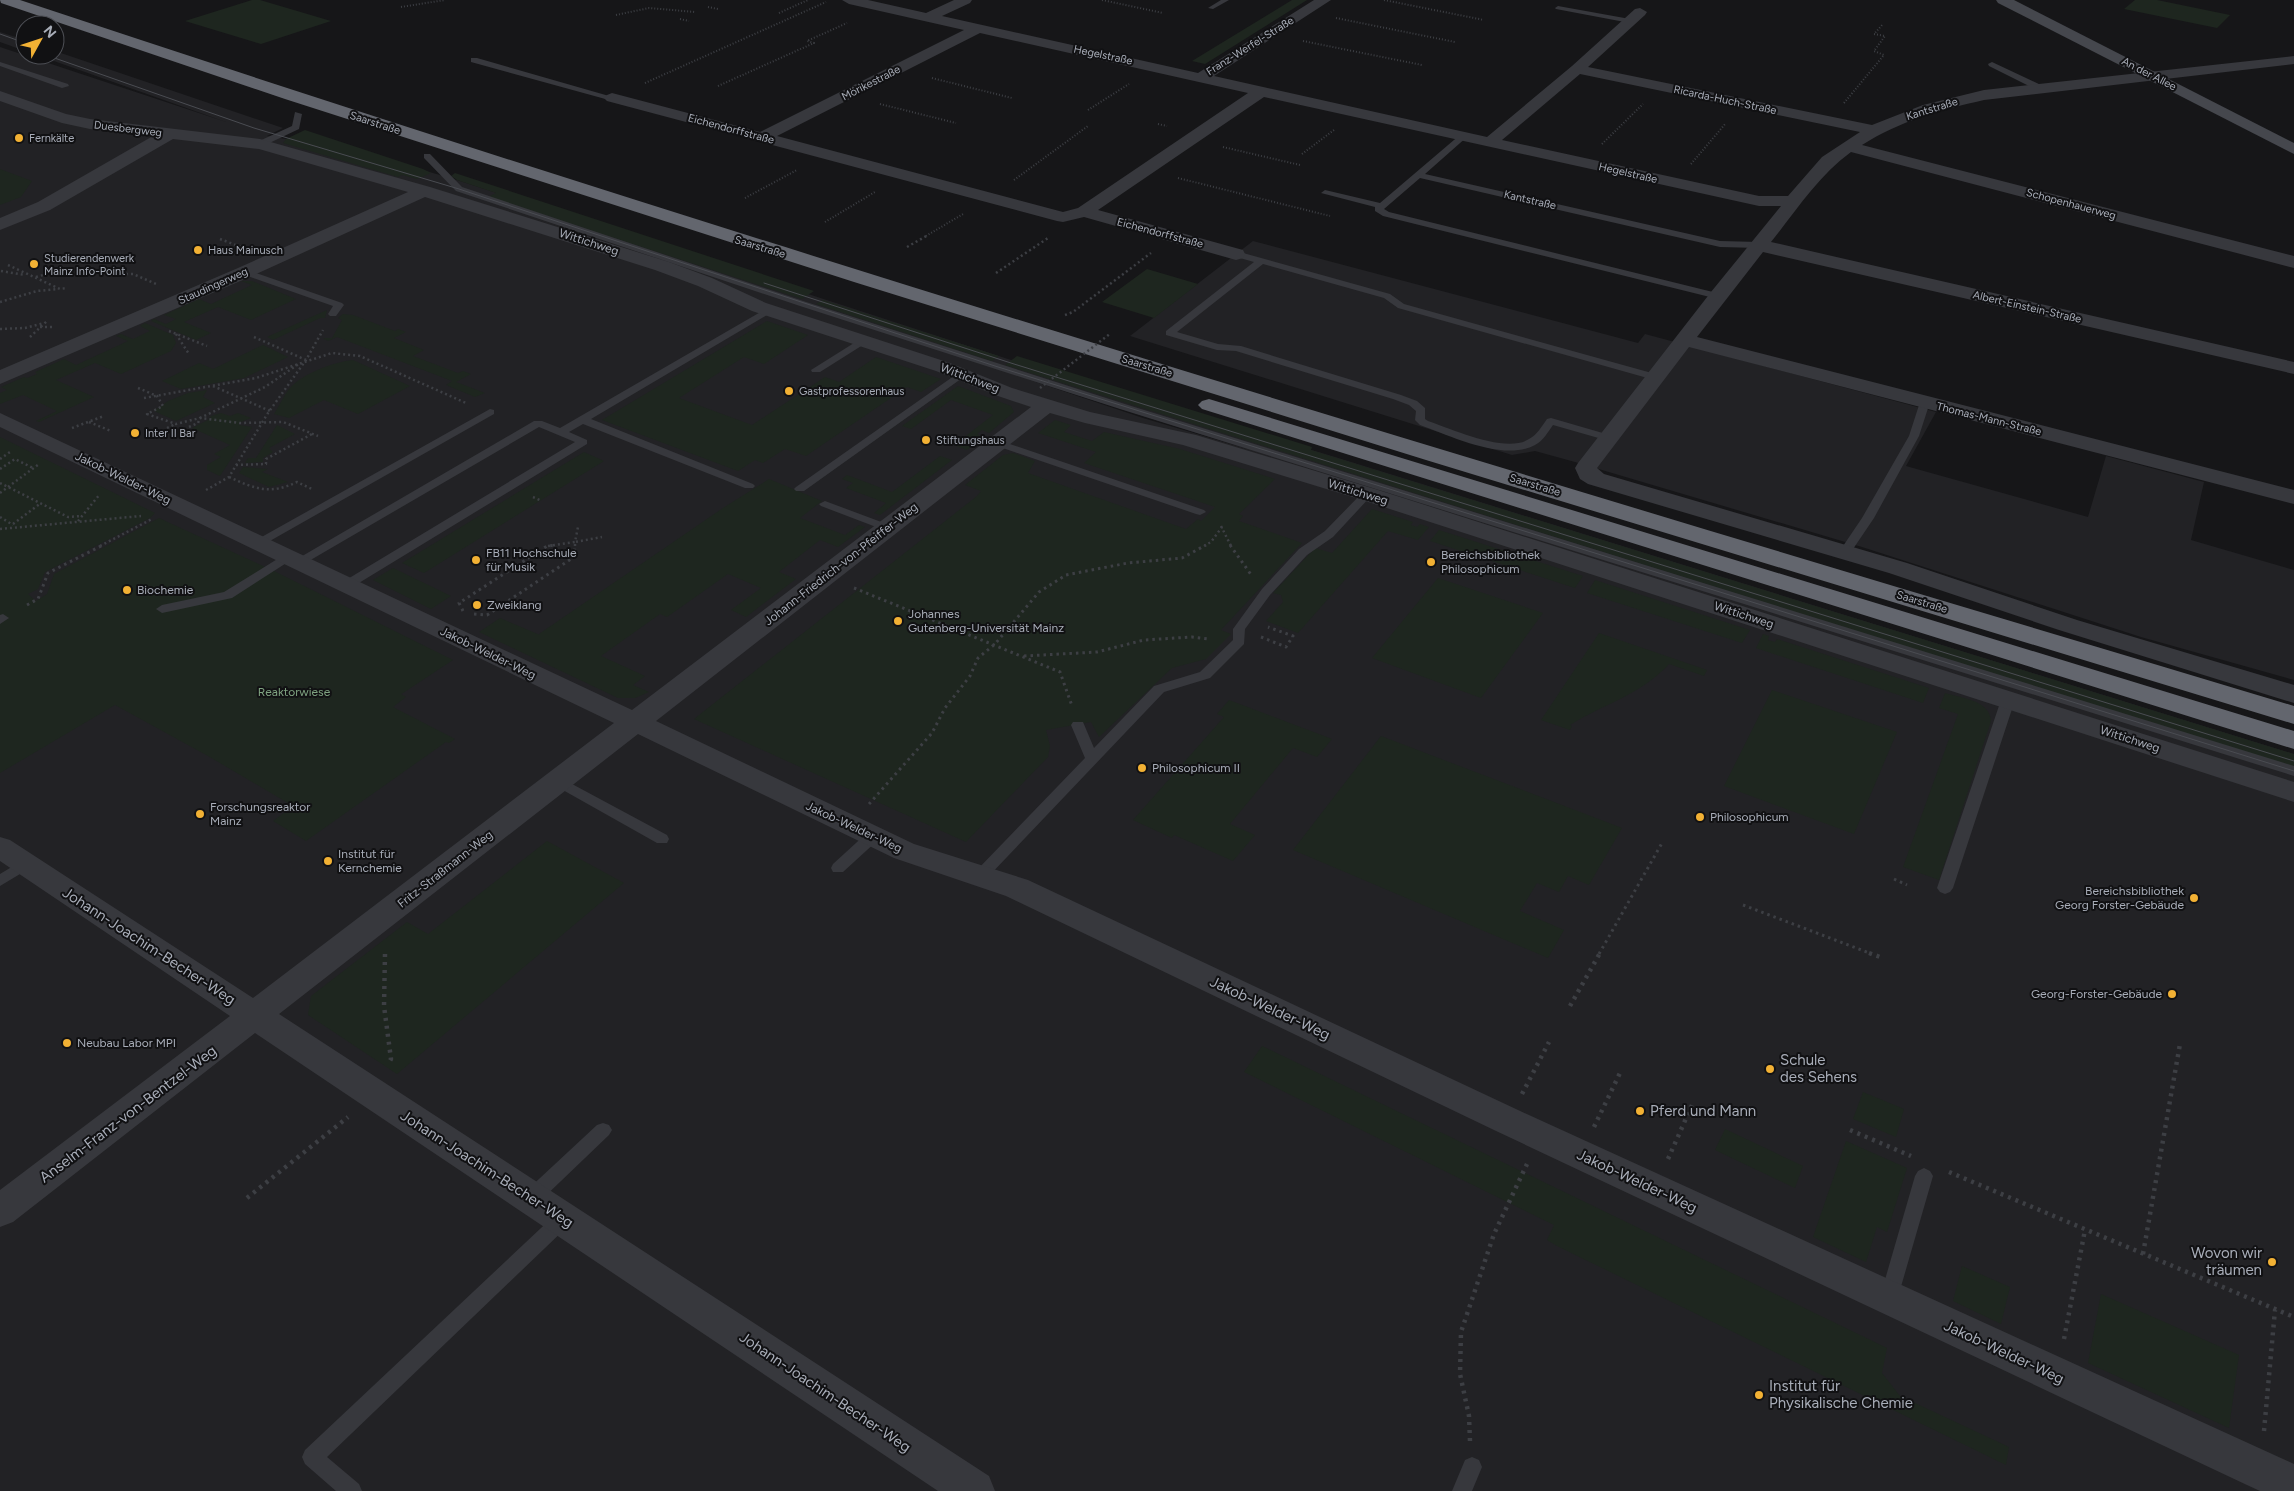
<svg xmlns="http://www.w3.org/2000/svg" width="2294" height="1491" font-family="Figtree,sans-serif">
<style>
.built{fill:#222225;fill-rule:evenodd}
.green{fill:#1e261f}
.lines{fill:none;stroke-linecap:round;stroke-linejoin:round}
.path-far3{stroke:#3d3f44;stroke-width:2;stroke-dasharray:1 2;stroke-linecap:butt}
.path-far2{stroke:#3d3f44;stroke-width:2.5;stroke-dasharray:2 3;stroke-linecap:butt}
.path-far1{stroke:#3d3f44;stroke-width:3;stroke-dasharray:2.5 4;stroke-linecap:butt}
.path{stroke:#3d3f44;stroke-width:4.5;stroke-dasharray:3 5;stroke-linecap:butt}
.lane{fill:#37383d;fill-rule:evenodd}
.street{fill:#37383d;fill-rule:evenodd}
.secondary{fill:#45474d;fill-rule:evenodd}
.highway{fill:#63666e;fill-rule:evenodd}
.tram{stroke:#4a4c52;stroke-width:1}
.path-bridge{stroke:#3d3f44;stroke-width:2.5;stroke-dasharray:2 3;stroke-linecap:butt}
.poi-dot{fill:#f2b134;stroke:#111113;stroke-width:2}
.labels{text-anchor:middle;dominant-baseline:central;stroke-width:4;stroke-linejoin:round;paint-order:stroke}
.far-street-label{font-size:11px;fill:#a8adb8;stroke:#111113}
.far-poi-label{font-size:11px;fill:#a8adb8;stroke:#111113;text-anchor:start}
.street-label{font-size:12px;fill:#a8adb8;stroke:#111113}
.poi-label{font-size:12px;fill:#a8adb8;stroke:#111113;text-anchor:start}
.park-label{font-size:12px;fill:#7fa381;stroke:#111113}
.near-street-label{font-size:15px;fill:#a8adb8;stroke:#111113}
.near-poi-label{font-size:15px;fill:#a8adb8;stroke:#111113;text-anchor:start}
</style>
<rect width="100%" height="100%" fill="#161618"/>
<path class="built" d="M0 32 25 40V51L0 42Z
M0 47 226 122 37 55H55V51L283 128 267 136 286 139 299 134 457 180 1011 360 1335 457 2294 754V1491H0ZM1027 379 1251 450 1143 418Z
M1253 241 1638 343 1645 334 1936 412 1906 466 2088 517 2106 456 2204 482 2191 540 2294 570V680L2141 637 1862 547 1575 462 1535 451 1512 455 1130 336Z"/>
<path class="green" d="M252 0H260L331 21 261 44 185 21Z
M1292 0H1307L1205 64 1192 61Z
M2135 0H2157L2230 15 2217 28 2124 9Z
M305 130 423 169 431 173 417 179 402 175 398 177 283 143 286 139Z
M0 169 32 181 21 197 0 205Z
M455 173 814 291 802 299 488 197 496 193 457 180 451 176Z
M1147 269 1198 284 1154 318 1102 302Z
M241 281H252L296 299 251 320 218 307 184 322 211 333 196 340 151 321 154 319 166 324 176 319 164 315 199 299 211 304 252 285Z
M823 300 999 356 992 361 816 304Z
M327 310 325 318H320L273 340 267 337Z
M343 314 353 315 395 331 398 329 406 332 394 338 424 350 413 356 458 373 463 371 471 374 456 382 485 393 475 397 446 385 452 381 337 337 328 341 323 338H332L342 320 338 318Z
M767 321 808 335 764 364 744 357 679 398 752 425 825 377 839 382 876 357 941 379 921 392 907 387 806 456 785 449 763 463 755 460 738 471 602 420Z
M145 323 173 335 176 343 171 351 121 374 95 363 56 380 94 397 39 422 36 421 57 411 23 395 0 404V393L7 390 1 387 24 377 27 378 37 374 35 372 64 359 76 365 128 341 116 336 121 334 133 339 150 331 140 326Z
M263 345 288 357 244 378 181 389 162 381 199 363 213 369Z
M1017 356 1312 447 1311 450 2294 754V768L1005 365Z
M353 360 410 386 358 414 324 400 289 418 274 414C280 405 286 390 294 384 308 372 334 362 353 360Z
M958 386 1011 406 1014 412 989 433 982 430 977 434 983 437 967 450 954 445 993 415 951 400 911 429 902 426Z
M207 390 203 397 215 403 176 421 154 411 168 401 188 393Z
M221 413 230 416 238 413 251 418 241 422 239 425 252 427 220 476 207 470V465L221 457 214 454 230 445 192 428 208 420 211 416Z
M1055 420 1071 425 1064 432 1092 441 1104 432 1180 449 1275 479 1239 514 1243 516 1239 521 1302 543 1221 630 1231 634 1206 659 1172 668 1099 737 1091 722 1046 730 1050 746 1048 757 966 842 694 719 977 496 981 491 965 485 1003 455 1013 453 1035 461 1028 473 1186 529 1198 519 1201 521 1215 507 1084 463 1096 452 1038 433Z
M277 425 295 434 269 448 273 452 263 458V462L245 463 248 458H256Z
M0 437 155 513 150 518 45 572 38 589 28 594 36 601 47 594 54 574 159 518 276 572 453 660 403 693 401 694 406 697 393 707 455 739 449 743 446 742 306 841 273 821 293 806 208 756 115 705 0 773Z
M584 452 604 461 424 573 402 563Z
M940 456 952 460 880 515 874 513 886 503 846 488 853 483 842 479 847 475 892 492Z
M243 467 268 469 262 472 288 482 269 487 239 473Z
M769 479 822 501 800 518 845 535 859 525 865 527 838 547 820 540 779 572 796 579 746 617 731 610 761 588 728 574 667 617 660 614 601 656 645 676 633 685 649 692 635 698H618L479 632 500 618 540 635 539 634 723 508Z
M1372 509 1413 522 1411 525 1417 527 1420 524 1429 527 1418 540 1388 531 1298 633 1266 621 1283 602 1281 595 1273 593 1315 548 1332 553Z
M1439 530 1583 576 1575 588 1430 541Z
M393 568 451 596 431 609 373 580Z
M1438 578 1543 613 1481 698 1372 658Z
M1595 580 1750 630 1742 643 1587 593Z
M1599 633 1707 670 1704 676 1669 664C1642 694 1604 704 1570 725L1572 726 1570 730 1541 720Z
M1763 634 1769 636 1768 640 1775 642 1777 639 1929 688 1923 703 1756 648Z
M1772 690 1897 732 1854 834 1724 786Z
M1945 693C1961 698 1990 700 1991 721L1939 880 1903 867 1958 714 1939 708Z
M1229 700 1332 739 1317 757 1293 748 1230 824 1255 835 1233 861 1174 835 1172 838 1133 820 1224 717 1217 714Z
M1381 736 1622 828 1589 885 1568 876 1559 892 1537 883 1520 911 1564 930 1548 958 1293 850Z
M547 841 624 883 397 1074 308 1015 311 996 407 922 428 934Z
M1262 1046 1887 1348 1882 1373 1900 1396 2009 1447 2006 1465 1557 1246 1547 1240 1554 1225 1244 1072Z
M1863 1092 1904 1109 1896 1137 1853 1119Z
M1725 1129 1803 1166 1795 1188 1715 1150Z
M1846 1141 1907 1168 1887 1232 1877 1227 1866 1262 1813 1237Z
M1962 1266 2010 1287 2001 1324 1953 1301Z
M2101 1294 2239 1355 2229 1428 2088 1363Z"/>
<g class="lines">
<path class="path-far3" d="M1102 0 1163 13
M1384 0 1484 20
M401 7 445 0
M708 7 718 9
M779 13 808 0
M616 15 649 8 695 12
M1336 18 1455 42
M680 19 689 21
M1303 41 1422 65
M932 78 1012 98
M645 83 826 2
M718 86 814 43 807 41 847 23
M1844 103 1884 55 1874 51 1885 36 1874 34 1883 24
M880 104 956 123
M1088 110 1129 84
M1158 124 1167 126
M1602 144 1643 104
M1223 147 1300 165
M1302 154 1334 130
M1691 164 1726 123
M1178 178 1330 216
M1014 180 1088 126
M745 198 797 170
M825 222 875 192
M926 236 963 214"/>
<path class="path-far2" d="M220 239 241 247
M907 247 928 235
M8 265 60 289 67 288
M1 271 25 275
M996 273 1048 238
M126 274H133L156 284
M36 277 43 275
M0 302 37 291 58 289
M1065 315 1073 312 1151 253
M40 327H52
M0 329 25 328 44 323
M169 331 207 346
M176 334 189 354
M30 337 47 321
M254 337 306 360
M213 386 270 411
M138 388 157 396 163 406 147 414 176 424 200 418 240 423 283 422 318 436
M144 398 256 378 332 353 360 356 466 403
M89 422 111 431
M189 427 198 423 200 418 265 387 300 363
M72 428 104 416
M167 428 175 424
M0 459 10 452
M236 465 266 464V459L312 434
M0 469 15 459 33 468
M229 477C255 489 270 495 297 482L312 489
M0 483 68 517 82 516
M206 490 229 477 268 413 306 360 323 330
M0 493 39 464
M533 497 542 501
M0 517 13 525
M78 521 100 494
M13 524 41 503
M1221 526 1231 546
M0 529 141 516
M100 546 152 519
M548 546 575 542 578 527
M575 546V542L602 537
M1204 546 1211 542 1222 527"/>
<path class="path-far1" d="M1230 545 1252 576
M854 588 1060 672 1072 706
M27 605 38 599 48 573 103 545
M463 611 459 603 547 546 556 545
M474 614 487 615 574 557 575 545
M1261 637 1286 647 1293 636 1268 627
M1024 656 1097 652 1144 640 1192 637 1209 639
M869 804 932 733 945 708 970 676 978 658 995 644 1039 592 1066 575 1128 563 1182 558 1206 545
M1894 879 1907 885
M1743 905 1872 954
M1599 954 1662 843"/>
<path class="path" d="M1869 953 1880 957
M385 954 384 1006 391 1059 388 1064
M1570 1006 1600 953
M1522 1094 1549 1042
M1594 1127 1620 1073
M1850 1130 1911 1156
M1668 1159 1692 1105
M1949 1172 2294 1317
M247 1198 348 1117
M2143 1254 2180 1044
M2064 1339 2085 1230
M2264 1431 2275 1310
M1470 1441 1469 1416 1460 1374 1461 1332 1494 1234 1527 1164"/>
<path class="lane" d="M1221 0H1229L1213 9 1208 8Z
M1558 6 1630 19 1634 21 1630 23 1556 9 1555 8Z
M471 58H477L616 98 609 100 471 62Z
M0 62 68 84 69 86 62 88 0 66Z
M1992 62 2043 86 2044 88 2037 90 1989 66 1988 64Z
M295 112 302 114 299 129 263 146H257V142L292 126Z
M1461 134 1468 136 1425 174 1720 241 1759 242 1764 245 1759 248 1720 247 1420 178 1384 209 1389 212 1721 294 1723 296 1718 299 1383 216 1375 211V207L1321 193 1325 190 1380 203Z
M424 154H430L462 187 806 302 1128 405 2294 766V776L1120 409 800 306 456 191 424 158Z
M1236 251 1390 294 1404 304 1659 375 1660 377 1659 379H1651L1398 308 1384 298 1263 264 1177 332 1218 344 1241 346 1401 395 1417 401 1425 408V419L1428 421C1452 429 1506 454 1529 439 1537 435 1542 426 1547 419L1551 418 1613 436 1614 438 1609 441 1553 425C1548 432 1543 441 1535 445 1504 462 1451 436 1420 425L1415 420 1416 411 1409 405 1393 399 1236 351 1217 350 1166 335V331L1254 262 1233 256V252Z
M245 269 342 303 344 305 336 316H330L328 314 333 306 242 274 240 272Z
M769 307 774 310 772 312 591 419 753 484 755 486 753 488H745L583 424 569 432 587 440V444L349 589H341L339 586 341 583 575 442 539 427 302 565 298 566 292 562 534 421H542L560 428Z
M862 338 867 341 866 343 820 372H812L811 370Z
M961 371 966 374 965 376 804 491H796L794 489 796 487Z
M1925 399 1930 402 1919 436 1874 518 1849 555H1841L1839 552 1862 518 1909 436 1920 402Z
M490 409 494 410V414L261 546 257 547 251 543Z
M998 440 1204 510 1206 512 1200 515 1196 514 994 445V441Z
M1367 491 1371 492 1373 494 1371 496 1333 537 1307 555 1270 595 1245 629 1244 644 1210 678 1164 692 986 879H976L974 875 976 871 1085 758 1071 725 1073 722H1083L1094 748 1154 686 1200 672 1233 640V629L1262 589 1299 549 1325 531 1363 492Z
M825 501 892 526 894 528 892 530H884L821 506 819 504Z
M287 553 293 557 291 560 232 598 162 613 156 609 162 605 224 592Z
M3 614 9 618 0 624V615Z
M2008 696 2015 700 1953 888 1950 892 1945 894 1940 892 1937 888 2001 700Z
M559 777 667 835 669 839 667 843H657L554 785 552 782 554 779Z
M873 831 878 832 880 836 878 840 843 872H833L831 868 833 864 868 832Z
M25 859 30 860 32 864 30 868 0 886V874Z
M603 1123 609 1125 612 1130 609 1135 537 1204 531 1206 525 1204 522 1198 525 1192 597 1125Z
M1924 1168 1930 1171 1933 1176 1898 1297 1896 1303 1889 1306 1882 1303 1880 1297 1915 1176 1918 1171Z
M563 1211 569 1213 572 1219 569 1225 327 1457 359 1484 362 1491H336L305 1464 302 1457 305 1450 557 1213Z
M1472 1457 1479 1460 1482 1467 1472 1491H1452L1465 1460Z"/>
<path class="street" d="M842 0H868L926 13 954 0H972L970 3 942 16 1198 73 1314 0H1331L1214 76 1487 137 1572 66 1635 9 1640 8 1647 12 1645 15 1588 67 1872 125 1923 105 1984 90 2294 56V64L1984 100C1940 110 1900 121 1862 145L2294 256V268L1851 152C1818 176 1796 211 1771 242L2294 362V374L1763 252 1697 337 2294 490V504L1689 347 1597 468 1604 474 1907 563 2077 620 2294 685V703L2059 630 1889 573 1588 484 1580 479 1575 468 1578 463 1711 292 1781 206H1759L1264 97 1098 210 1243 250 1245 254 1243 258 1236 260 1084 217 1063 222 1057 221 607 101 604 98 607 95 612 93 760 132 964 30 849 4ZM980 33 1248 93 1078 208 1063 212 777 136ZM1580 74 1860 132 1822 157 1788 196H1759L1502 140Z
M0 91 66 114 90 119 260 139 430 187 669 262 712 278 766 303 950 363 1012 388 1090 412 1196 435 1375 489 2294 782V802L1359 499 1183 445 1085 423 1050 413 656 721 914 844 1028 880 1518 1110 2294 1464V1491H2260L2247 1485 1494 1130 1006 896 894 858 638 734 279 1014 989 1476 995 1491H938L255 1033 13 1222 0 1227V1190L230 1016 0 861V837L10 840 253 998 614 723 0 427V413L632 710 1031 407 998 396 936 371 752 311 698 286 655 270 425 197 252 276 0 384V370L238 268 408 192 259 149 173 139 50 210 0 230V218L38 202 153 136 90 129 62 123 0 101Z"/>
<path class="secondary" d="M1996 0H2014L2294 143V154L1998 3Z"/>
<path class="highway" d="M0 0H20C773 251 1533 478 2294 706V724L1426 460 854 282 285 99 1 3Z
M1209 399 2294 731V749L1202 409 1198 405 1202 401Z"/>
<path class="tram" d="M0 34 25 43
M46 55 254 128 459 189 995 366 2294 771
M764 283 1014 364 2294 761"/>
<path class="path-bridge" d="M1040 388 1111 333"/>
</g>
<g class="poi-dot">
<circle cx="19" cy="138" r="5"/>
<circle cx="198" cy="250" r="5"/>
<circle cx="34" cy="264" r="5"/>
<circle cx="789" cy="391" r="5"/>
<circle cx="135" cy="433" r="5"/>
<circle cx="926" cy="440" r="5"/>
<circle cx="476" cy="560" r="5"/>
<circle cx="1431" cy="562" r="5"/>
<circle cx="127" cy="590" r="5"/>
<circle cx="477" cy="605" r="5"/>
<circle cx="898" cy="621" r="5"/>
<circle cx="1142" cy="768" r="5"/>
<circle cx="200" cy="814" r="5"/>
<circle cx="1700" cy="817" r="5"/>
<circle cx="328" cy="861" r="5"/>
<circle cx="2194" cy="898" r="5"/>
<circle cx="2172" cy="994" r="5"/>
<circle cx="67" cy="1043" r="5"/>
<circle cx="1770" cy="1069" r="5"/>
<circle cx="1640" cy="1111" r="5"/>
<circle cx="2272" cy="1262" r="5"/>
<circle cx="1759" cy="1395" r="5"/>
</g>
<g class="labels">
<g class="far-street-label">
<text transform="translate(1250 46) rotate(-32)">Franz-Werfel-Straße</text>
<text transform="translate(1103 55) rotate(12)">Hegelstraße</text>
<text transform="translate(2149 74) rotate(27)">An der Allee</text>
<text transform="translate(871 83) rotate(-27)">Mörikestraße</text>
<text transform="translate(1725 100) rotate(12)">Ricarda-Huch-Straße</text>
<text transform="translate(1932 109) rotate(-17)">Kantstraße</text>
<text transform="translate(375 123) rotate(18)">Saarstraße</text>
<text transform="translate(128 129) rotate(7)">Duesbergweg</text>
<text transform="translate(731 129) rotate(15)">Eichendorffstraße</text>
<text transform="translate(1628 173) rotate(13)">Hegelstraße</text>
<text transform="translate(1530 200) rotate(13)">Kantstraße</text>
<text transform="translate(2071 204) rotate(15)">Schopenhauerweg</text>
<text transform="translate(1160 233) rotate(15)">Eichendorffstraße</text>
<text transform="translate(760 247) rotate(17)">Saarstraße</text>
<text transform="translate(213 286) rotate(-24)">Staudingerweg</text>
<text transform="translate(2027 307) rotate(13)">Albert-Einstein-Straße</text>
<text transform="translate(1147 366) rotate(17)">Saarstraße</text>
<text transform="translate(1989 419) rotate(14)">Thomas-Mann-Straße</text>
<text transform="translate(1535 485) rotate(17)">Saarstraße</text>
<text transform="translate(1922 602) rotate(17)">Saarstraße</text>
</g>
<g class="far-poi-label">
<text x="29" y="138">Fernkälte</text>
<text x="208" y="250">Haus Mainusch</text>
<text x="44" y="258">Studierendenwerk<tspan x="44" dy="13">Mainz Info-Point</tspan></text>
<text x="799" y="391">Gastprofessorenhaus</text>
<text x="145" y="433">Inter II Bar</text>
<text x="936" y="440">Stiftungshaus</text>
</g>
<g class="street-label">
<text transform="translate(589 242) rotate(18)">Wittichweg</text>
<text transform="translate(970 378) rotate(21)">Wittichweg</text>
<text transform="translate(123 478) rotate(26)">Jakob-Welder-Weg</text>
<text transform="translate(1358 492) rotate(17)">Wittichweg</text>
<text transform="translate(841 564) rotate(-38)">Johann-Friedrich-von-Pfeiffer-Weg</text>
<text transform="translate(1744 615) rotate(18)">Wittichweg</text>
<text transform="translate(488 653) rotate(26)">Jakob-Welder-Weg</text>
<text transform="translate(2130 739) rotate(18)">Wittichweg</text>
<text transform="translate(854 827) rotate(25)">Jakob-Welder-Weg</text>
<text transform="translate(445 869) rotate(-38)">Fritz-Straßmann-Weg</text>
</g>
<g class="poi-label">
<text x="486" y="553">FB11 Hochschule<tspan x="486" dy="14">für Musik</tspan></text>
<text x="1441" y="555">Bereichsbibliothek<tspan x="1441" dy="14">Philosophicum</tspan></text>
<text x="137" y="590">Biochemie</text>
<text x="487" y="605">Zweiklang</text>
<text x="908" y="614">Johannes<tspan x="908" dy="14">Gutenberg-Universität Mainz</tspan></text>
<text x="1152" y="768">Philosophicum II</text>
<text x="210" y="807">Forschungsreaktor<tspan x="210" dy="14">Mainz</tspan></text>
<text x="1710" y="817">Philosophicum</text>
<text x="338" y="854">Institut für<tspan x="338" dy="14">Kernchemie</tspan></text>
<text x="2184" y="891" text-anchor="end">Bereichsbibliothek<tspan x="2184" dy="14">Georg Forster-Gebäude</tspan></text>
<text x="2162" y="994" text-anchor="end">Georg-Forster-Gebäude</text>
<text x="77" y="1043">Neubau Labor MPI</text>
</g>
<g class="park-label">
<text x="294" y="692">Reaktorwiese</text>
</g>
<g class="near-street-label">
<text transform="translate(149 946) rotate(33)">Johann-Joachim-Becher-Weg</text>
<text transform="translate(1270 1008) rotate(25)">Jakob-Welder-Weg</text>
<text transform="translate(128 1114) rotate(-37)">Anselm-Franz-von-Bentzel-Weg</text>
<text transform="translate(487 1169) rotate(33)">Johann-Joachim-Becher-Weg</text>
<text transform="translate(1637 1181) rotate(25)">Jakob-Welder-Weg</text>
<text transform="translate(2004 1352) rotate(25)">Jakob-Welder-Weg</text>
<text transform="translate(825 1392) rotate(34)">Johann-Joachim-Becher-Weg</text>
</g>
<g class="near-poi-label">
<text x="1780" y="1060">Schule<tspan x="1780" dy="17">des Sehens</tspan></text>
<text x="1650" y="1111">Pferd und Mann</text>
<text x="2262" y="1253" text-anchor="end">Wovon wir<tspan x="2262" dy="17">träumen</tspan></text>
<text x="1769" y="1386">Institut für<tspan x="1769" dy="17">Physikalische Chemie</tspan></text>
</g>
</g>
<g transform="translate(40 40) rotate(50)"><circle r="24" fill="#111113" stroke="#4d4f55"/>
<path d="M0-4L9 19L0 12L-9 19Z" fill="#f2b134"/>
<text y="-8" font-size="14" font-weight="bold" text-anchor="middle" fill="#a8adb8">N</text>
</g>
</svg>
